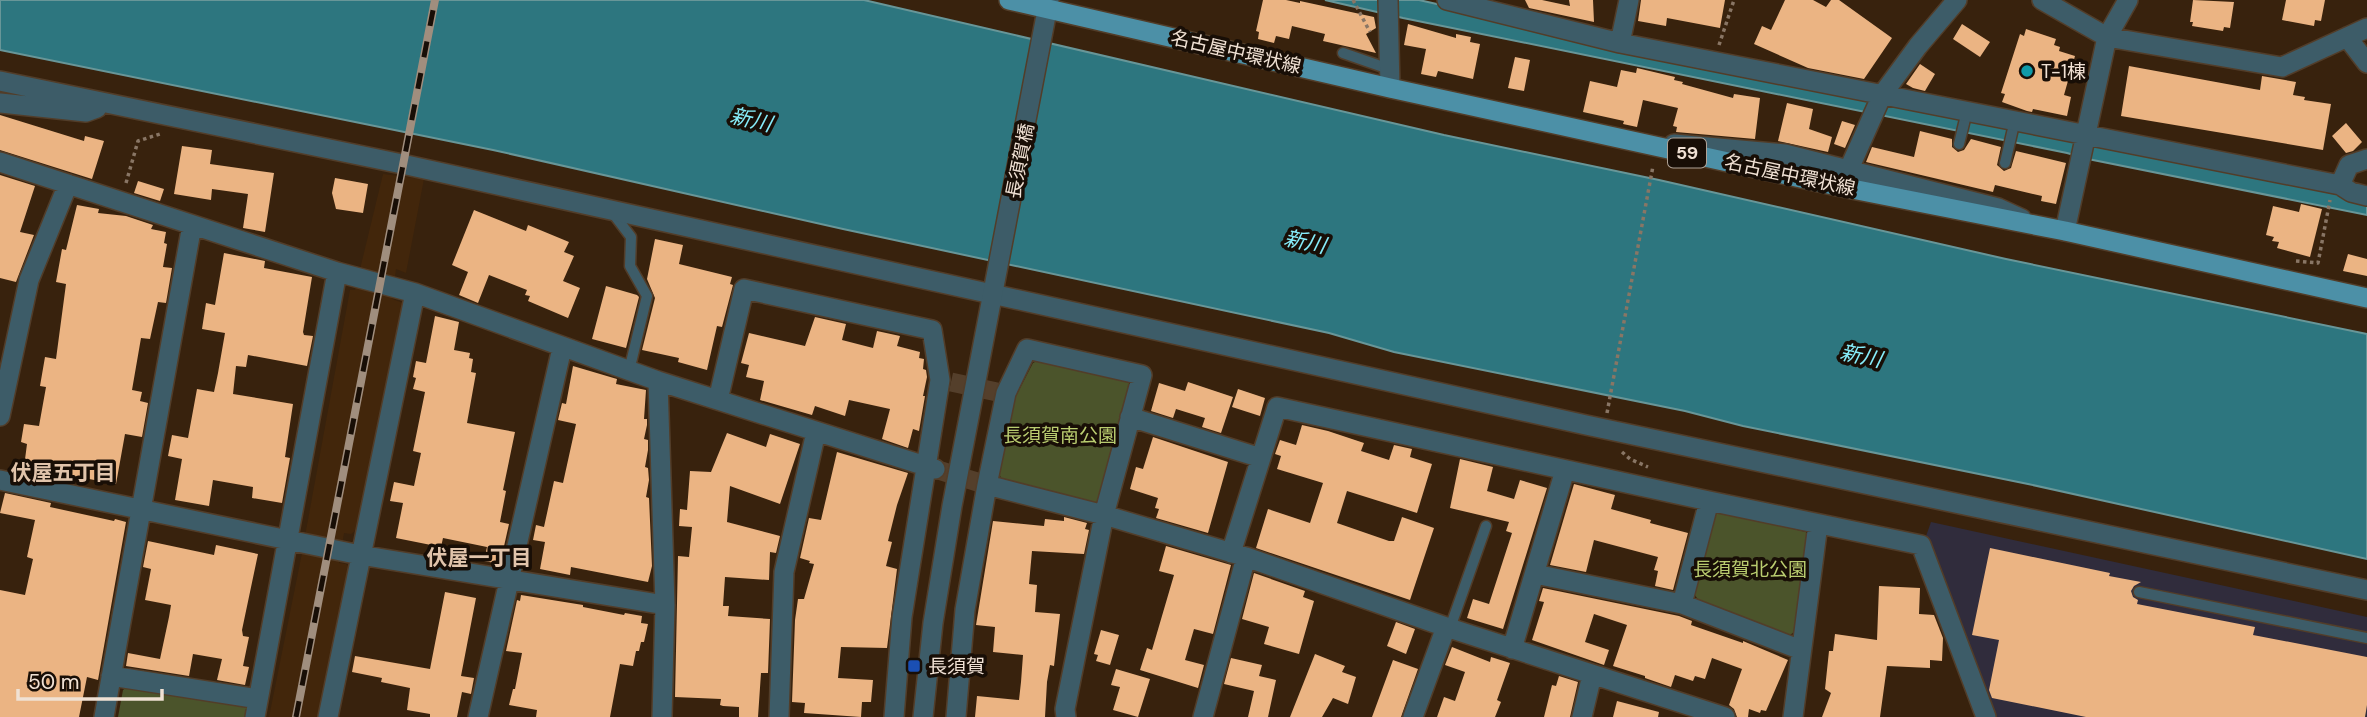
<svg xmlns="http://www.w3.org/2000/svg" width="2367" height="717" font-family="'DM Sans','Noto Sans JP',sans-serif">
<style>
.built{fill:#42260b}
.industrial{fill:#302c3c}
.green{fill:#4b542b}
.water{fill:#2d767f;stroke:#689698;stroke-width:2}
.building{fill:#ebb483}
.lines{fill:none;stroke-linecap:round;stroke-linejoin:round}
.minor-tunnel{stroke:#543f2b;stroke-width:19;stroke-dasharray:19 10;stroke-linecap:butt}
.service-casing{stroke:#523d29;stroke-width:13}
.minor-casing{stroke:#523d29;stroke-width:22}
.tertiary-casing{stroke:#523d29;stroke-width:22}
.primary-casing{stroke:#523d29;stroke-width:22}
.path{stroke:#897665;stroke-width:3.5;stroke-dasharray:3.5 3.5;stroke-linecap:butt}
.service{stroke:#3d5c68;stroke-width:10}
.minor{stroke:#3d5c68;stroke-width:19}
.tertiary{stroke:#3d5c68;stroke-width:19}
.primary{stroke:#4c90a7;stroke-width:19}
.rail-casing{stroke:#a08e7e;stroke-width:8}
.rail{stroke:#180e06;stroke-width:5;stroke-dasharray:16;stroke-linecap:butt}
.culture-dot{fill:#0f9aa8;stroke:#180e06;stroke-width:2.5}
.transit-dot{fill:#1a4fb4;stroke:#180e06;stroke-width:2.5}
.labels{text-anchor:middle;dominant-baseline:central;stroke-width:7;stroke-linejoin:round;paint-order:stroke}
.shield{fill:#180e06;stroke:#afa296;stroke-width:2}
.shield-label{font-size:18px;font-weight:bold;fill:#f0e1d4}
.street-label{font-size:19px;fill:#f0e1d4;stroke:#180e06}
.poi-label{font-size:19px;fill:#f0e1d4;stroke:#180e06;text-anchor:start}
.park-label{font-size:19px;fill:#bacd70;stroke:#180e06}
.water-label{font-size:21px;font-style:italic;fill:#87edfa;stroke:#180e06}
.neighbourhood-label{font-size:21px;font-weight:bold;fill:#e1c4ab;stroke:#180e06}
</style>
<rect width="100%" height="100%" fill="#38220d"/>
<path class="built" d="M383 174 424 179 406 273 396 269 392 299 403 303 404 315 356 530 351 534 344 533 339 563 346 564 350 569 322 717H269L301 558 350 290H355Z"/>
<path class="industrial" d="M1931 522 2367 617V717H1992L1925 539Z"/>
<path class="green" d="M1041 359 1127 380 1131 387 1097 504 1001 478 997 468 1007 413 1033 363Z
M1721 512 1806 532 1808 538 1798 629 1790 635 1700 602 1694 594 1712 516Z
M130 684 244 703 250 710 249 717H118L123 690Z"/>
<path class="water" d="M0 0H864L1444 135 1659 180 2006 259 2367 334V559L2028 484 1743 426 1685 411 1394 352 1329 333 843 229 493 150 0 50Z
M1325 0H1419L1619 45 2367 198V215L2088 159 2067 153 1403 18Z"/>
<path class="building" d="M1263 0H1286L1300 3V1L1374 17 1376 28 1366 34 1376 53 1323 41 1325 34 1292 26 1289 39 1276 36 1274 43 1258 39 1259 32 1256 31Z
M1525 0H1542L1570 6 1569 0H1593L1594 22 1529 8Z
M1641 0H1725L1720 28 1667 18 1666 26 1638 21Z
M1785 0H1813L1826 7 1831 0H1839L1892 38 1864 79 1808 68 1754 44 1762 26 1771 30Z
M2193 0 2234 2 2230 28 2224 27 2223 31 2192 26 2193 22H2190Z
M2286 0H2325L2321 21 2315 20 2314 26 2282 20Z
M1408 24 1456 38V34L1471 37 1470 42 1480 44 1473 79 1438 71 1436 77 1421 74 1426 49 1404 45Z
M1962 24 1990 42 1980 57 1953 39Z
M2026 29 2056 39 2054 45 2060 47 2059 51 2075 56 2064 95 2071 97 2067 116 2033 109 2032 112 2027 111 2002 102 2005 94 2001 93 2020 34 2024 36Z
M1515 57 1530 60 1524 91 1508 88Z
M1920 64 1935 74 1925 91 1913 88 1906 84Z
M2129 66 2254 89 2260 90 2262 76 2296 82 2293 95 2305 97 2304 100 2331 104 2323 150 2121 116Z
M1637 68 1675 77 1674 80 1683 82 1682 84 1733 98 1734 94 1760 98 1755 139 1676 132 1677 127 1673 126 1678 108 1643 100 1637 127 1623 124 1624 121 1583 112 1590 81 1617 87 1621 70 1636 73Z
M1787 103 1813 109 1809 129 1832 137 1828 152 1778 141Z
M0 115 84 141 85 136 104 141 92 179 0 150Z
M1842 121 1855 125 1845 148 1834 144Z
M2346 123 2362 142 2353 151 2346 153 2332 136Z
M1920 131 1952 139V147L1958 152 1964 150 1971 139 2001 147 1997 165 2004 171 2011 168 2016 151 2066 163 2056 204 2041 201 2042 196 1995 185 1993 192 1866 162 1872 147 1914 157Z
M182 146 212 150 210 164 274 173 265 232 243 228 248 194 212 189 211 200 174 194Z
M0 175 35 186 20 232 34 235 16 282 0 278Z
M335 178 368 184 363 213 336 209 332 193Z
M138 181 164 189 160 201 134 193Z
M2301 204 2322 209 2310 257 2277 248 2279 242 2272 241 2274 237 2266 235 2273 206 2299 212Z
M77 205 99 209 98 213 126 216 153 225 151 229 166 232 164 243 167 244 163 267 172 268 166 303 158 302 150 339 141 338 132 390 142 392 140 401 148 403 142 437 125 434 116 484 24 467 27 444 21 442 24 424 39 426 46 387 40 386 45 357 56 359 66 284 56 282 62 249 66 250Z
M474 210 526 231 528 225 569 242 564 252 574 256 563 281 580 288 568 318 528 301 530 296 525 295 527 290 489 275 478 303 459 295 468 272 452 265Z
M655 239 683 245 679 264 732 277 730 284 733 285 722 327 717 326 707 370 678 362 679 358 642 350 655 298 647 279Z
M224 253 265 261 264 268 312 277 303 332 304 335 313 336 307 366 248 355 246 367 236 366 233 394 293 404 285 457 290 458 282 503 252 498 253 487 213 480 209 506 175 500 182 459 168 456 172 435 188 438 197 389 214 392 218 373 225 333 202 329 206 303 215 305Z
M2348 254 2367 259V276L2343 271Z
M606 286 637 295 639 297 626 348 592 339Z
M435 316 459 322 454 350 470 353 469 358 473 359 471 372 476 373 467 423 515 432 503 490 506 491 500 522 509 524 500 564 484 561 487 547 443 538 441 547 396 538 403 503 390 501 394 482 414 486 421 453 413 451 425 392 413 389 416 378 413 377 416 361 426 363Z
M815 317 846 324 842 340 873 348 877 331 900 336 897 346 920 352 919 358 924 359 923 369 926 370 927 377 923 396H925L919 431 913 429 908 448 882 439 890 409 849 400 845 416 815 406 812 415 760 400 764 381 746 377 749 365 741 363 749 333 805 346Z
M573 366 617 379 616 384 646 390 644 419H647V425L644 439 648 440V450L645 467 648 468 649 480 646 497 649 498 652 566 648 582 571 567 570 575 540 569 545 542 533 540 536 525 544 527 554 481 563 483 576 424 558 420 562 403 566 404Z
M1188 382 1233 397 1221 433 1202 427 1205 418 1176 409 1173 418 1151 411 1159 383 1185 391Z
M1238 389 1265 398 1260 416 1232 407Z
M1302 425 1328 431 1364 443 1361 451 1389 460 1394 445 1412 449 1410 457 1432 464 1417 513 1347 491 1337 523 1389 541H1394L1402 517 1434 528 1410 600 1256 548 1268 509 1310 523 1323 483 1277 469 1281 456 1275 454 1280 440 1296 445Z
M727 433 766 447 770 434 800 444 780 504 730 486 727 522 780 536 776 553 770 552 769 580 725 577 723 606H729L728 616 770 619 768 673H761L758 717H739V707L723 706 720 705 721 699 675 697 678 556 689 557 692 527 679 526 680 509 687 510 690 471 711 472Z
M1153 437 1228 462 1208 533 1156 518 1159 509 1155 508 1158 498 1130 489 1136 467 1143 469Z
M837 452 908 473 897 505 888 541 892 542 886 566 897 569 887 648 841 647 838 678 873 680 871 702H862L861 717 804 713 805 703 792 702 795 620 798 599H804L814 564 809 563 810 561 800 558 809 518 821 520Z
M1460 459 1493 467 1487 491 1514 499 1520 480 1547 488 1503 629 1467 618 1473 599 1489 604 1512 533 1506 531 1509 522 1450 508Z
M1574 484 1615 495 1611 509 1651 520 1650 523 1688 533 1673 590 1655 586 1658 571 1654 570 1658 557 1594 540 1586 572 1550 565Z
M5 493 51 503 50 507 114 521 115 519 126 522 98 680 87 677 79 717H0V590L25 595 33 559 27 557 35 520 0 513Z
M1064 517 1087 523 1085 529 1089 530 1084 554 1032 551 1029 584 1037 585 1035 612 1060 614 1054 666 1050 665 1047 682 1045 717H975L977 696 1019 700 1021 682 1023 655 993 652 995 627 976 625 993 521 1044 526 1045 519 1064 521Z
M148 541 214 555 216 545 258 554 242 630 243 636 249 637 243 666 249 667 245 685 217 680 222 659 193 654 189 676 126 666 128 653 160 659 169 617 171 605 145 600 151 569 143 567Z
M1166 546 1231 565 1213 634 1194 629 1185 660 1204 665 1198 688 1140 670 1147 648 1152 650 1174 575 1159 571Z
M1990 548 2110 573 2109 576 2141 582 2134 586 2131 591 2133 597 2138 600 2137 604 2255 627 2253 635 2367 657V705L2365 717H2086L1992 698 1989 690 1999 640 1972 635Z
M1254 573 1305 591 1303 597 1314 601 1299 654 1264 644 1269 627 1242 619Z
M1879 586 1920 588 1919 614 1934 615 1943 638 1942 661 1930 660V668L1887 666 1880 717H1822L1831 693 1825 689 1829 651H1833L1835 634 1877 640Z
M1543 588 1679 616 1692 621 1691 625 1743 643V641L1788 660 1766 711 1761 710 1760 713 1749 709 1748 717H1737L1734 709 1729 705 1742 669 1712 658 1705 679 1695 676 1693 681 1675 675 1671 687 1645 678V676L1613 666 1627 625 1594 614 1585 642 1609 650 1604 665 1532 640 1544 602 1539 601Z
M445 592 476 598 461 676 474 678 471 694 462 692 457 717H430V714L407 710 410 688 381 682 382 678 352 672 355 656 430 669Z
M521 595 583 605V607L624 615 625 613 642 616 641 623 648 624 644 642H641L639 651H636L633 666 620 664 610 717H536L537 710 509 705 513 689H515L522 653 506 651 517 600 520 601Z
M1396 622 1415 629 1406 654 1387 646Z
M1101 630 1119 635 1110 665 1096 661 1098 655 1094 654Z
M1452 647 1490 662 1491 657 1510 663 1497 700 1501 702 1495 717H1437L1444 697 1455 701 1465 672 1445 665Z
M1315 654 1345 666 1342 672 1356 677 1348 704 1333 698 1322 717H1290Z
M1231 658 1262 665 1259 676 1276 680 1268 717H1248L1254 691 1224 684Z
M1393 660 1418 669 1401 717H1372Z
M1116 669 1150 679 1138 717 1113 710 1120 687 1111 685Z
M1559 676 1578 682 1570 717H1544L1552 685 1556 686Z
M1617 701 1659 712 1658 717H1613Z"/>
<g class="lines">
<path class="minor-tunnel" d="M951 382 997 392
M935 469 987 485"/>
<defs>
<path id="service" d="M1343 53 1389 69
M1959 144 1967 111
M2005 163 2015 120
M612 212 631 237 630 266 647 296 629 371
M2139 592 2367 638
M1450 628 1486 526"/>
<path id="minor" d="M1388 0 1390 88
M1447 0 1620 43 2340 185 2349 165 2367 159
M2042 0 2107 37 2282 67 2367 28
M2347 37 2367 63
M1620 43 1629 0
M0 81 402 164 1586 425 2367 590
M0 103 86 112 97 108
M1674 144 1785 154 1998 208 2022 219
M0 162 337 272 255 717
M1849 169 1882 95 1918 46 1957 0
M2340 185 2351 192 2367 196
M2065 231 2107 37 2128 0
M337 272 415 293
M658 381 665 605 662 717
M718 400 744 289 932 330 940 380 902 617 894 717
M0 416 29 280 68 184
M1130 417 1261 458
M0 480 360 555 665 605
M987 485 1104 515 1246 557 1446 627 1725 717
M1231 553 1277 407 1709 501 1921 545 1986 717
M1535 574 1682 604 1801 650
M1682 604 1709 501
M1512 649 1565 470
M111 676 258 699
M104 717 192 225
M328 717 415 293 658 381 935 469
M478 717 562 348
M779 717 784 572 816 432
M956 717 965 610 987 485 1006 393 1027 349 1142 375 1104 515 1065 709 1066 717
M1203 717 1246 557
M1413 717 1446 627
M1582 717 1592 675
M1793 717 1818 524"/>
<path id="tertiary" d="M923 717 933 623 952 506 1049 0"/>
<path id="primary" d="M1009 0 1390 88 1842 187 2065 231 2367 298"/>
</defs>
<use href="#service" class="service-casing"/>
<use href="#minor" class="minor-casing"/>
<use href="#tertiary" class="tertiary-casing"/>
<use href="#primary" class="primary-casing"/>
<path class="path" d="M1353 0 1370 32
M1719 45 1734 0
M126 183 138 141 160 134
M2296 261 2318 263 2330 200
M1607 413 1653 166
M1622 452 1630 459 1648 467"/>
<use href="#service" class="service"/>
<use href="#minor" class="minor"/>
<use href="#tertiary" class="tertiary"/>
<use href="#primary" class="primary"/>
<defs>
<path id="rail" d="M296 717 435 0"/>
</defs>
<use href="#rail" class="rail-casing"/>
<use href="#rail" class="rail"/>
</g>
<circle class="culture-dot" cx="2027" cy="71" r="7"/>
<rect class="transit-dot" x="907" y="659" width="14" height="14" rx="3.5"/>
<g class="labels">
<rect class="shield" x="1668" y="138.5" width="38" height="29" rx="5"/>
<g class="shield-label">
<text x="1687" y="153">59</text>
</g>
<g class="street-label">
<text transform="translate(1236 52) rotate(13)">名古屋中環状線</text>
<text transform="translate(1020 161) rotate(-79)">長須賀橋</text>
<text transform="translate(1790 175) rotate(12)">名古屋中環状線</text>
</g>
<g class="poi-label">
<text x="2041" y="71">T-1棟</text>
<text x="928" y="666">長須賀</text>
</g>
<g class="park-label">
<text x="1060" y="435">長須賀南公園</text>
<text x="1750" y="569">長須賀北公園</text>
</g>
<g class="water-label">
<text transform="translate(751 120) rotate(13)">新川</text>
<text transform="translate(1305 242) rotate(12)">新川</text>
<text transform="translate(1861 356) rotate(12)">新川</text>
</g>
<g class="neighbourhood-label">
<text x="63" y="473">伏屋五丁目</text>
<text x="479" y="558">伏屋一丁目</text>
</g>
</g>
<path d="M18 689v10h144v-10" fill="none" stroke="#f0e1d4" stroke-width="3.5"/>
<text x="28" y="689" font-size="21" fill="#f0e1d4" stroke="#180e06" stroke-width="5" paint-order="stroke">50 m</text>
</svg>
